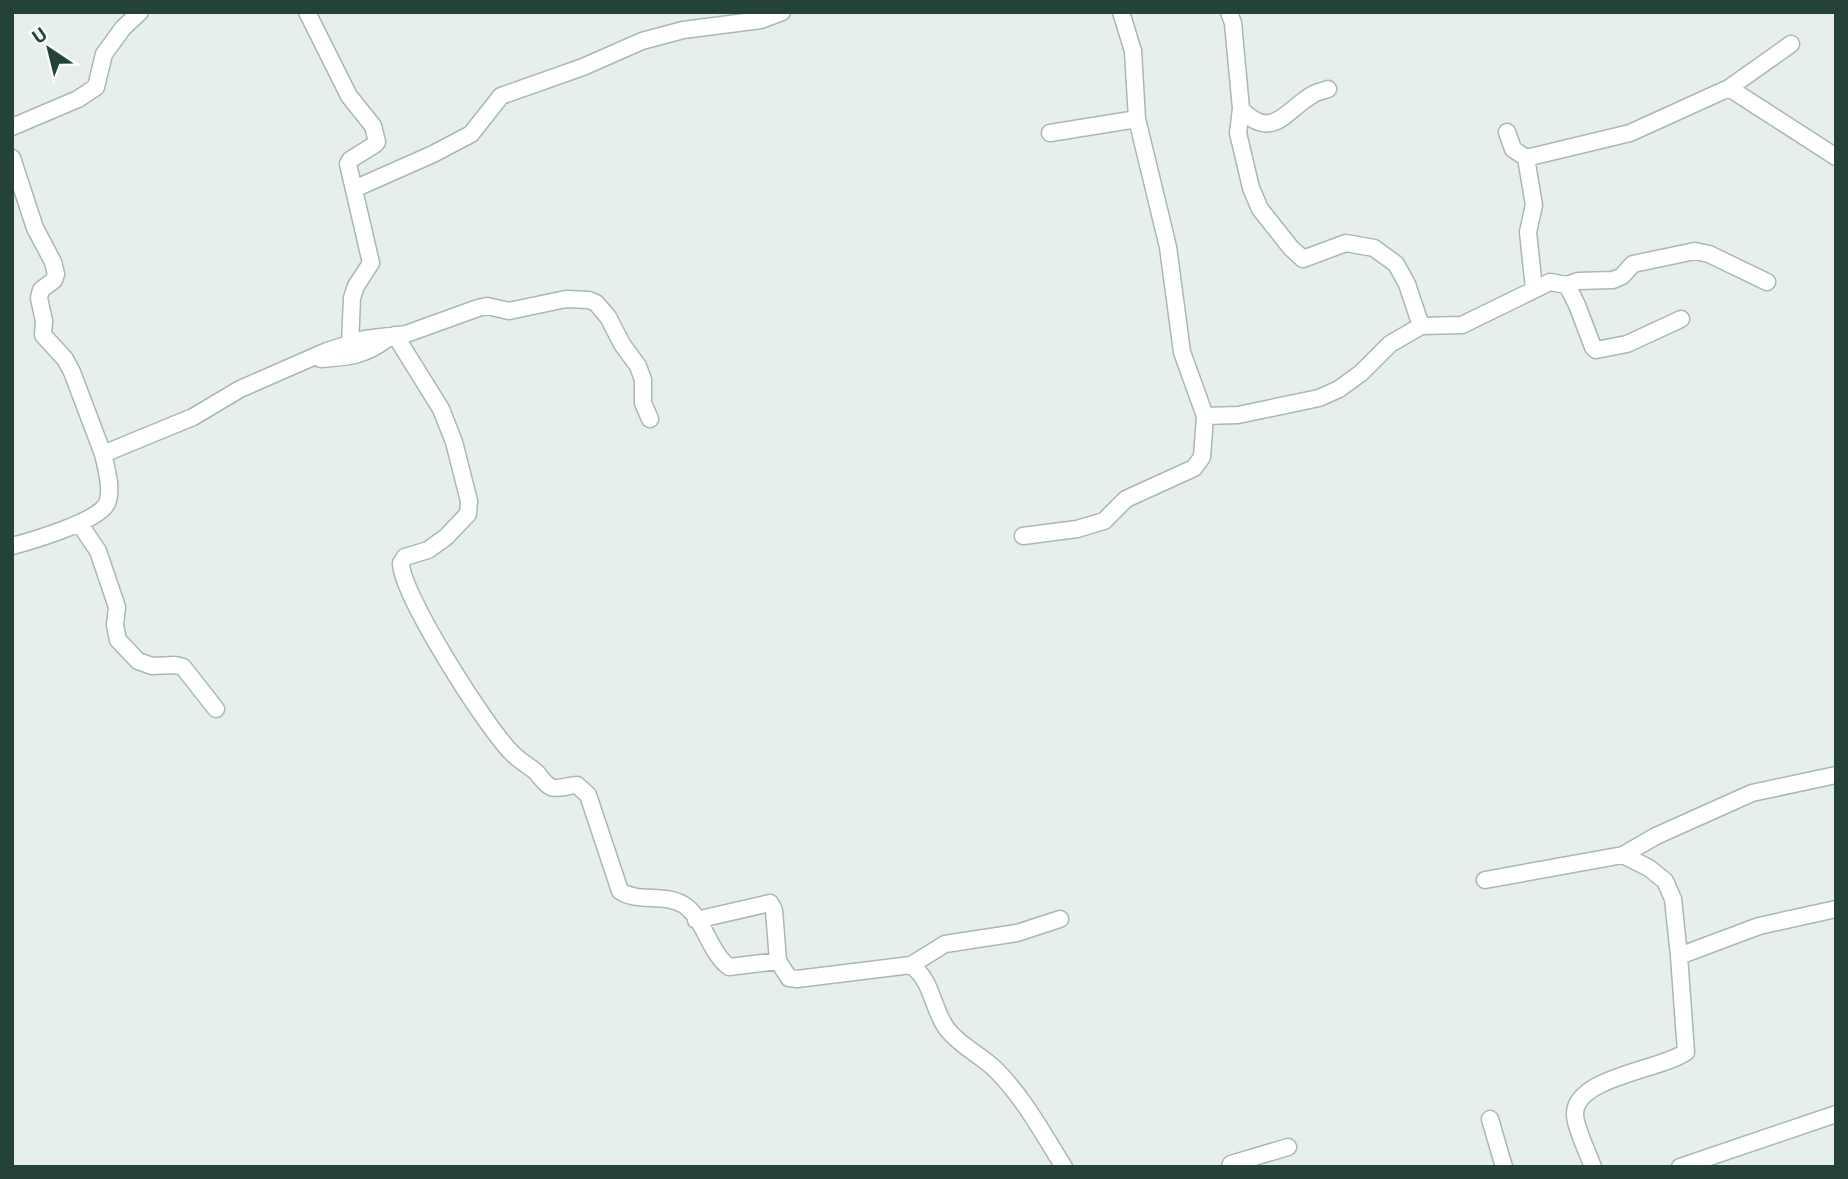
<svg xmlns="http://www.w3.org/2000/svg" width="1848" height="1179" font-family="Roboto,sans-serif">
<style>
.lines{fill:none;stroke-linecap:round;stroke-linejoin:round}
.minor-casing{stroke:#a8b8b2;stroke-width:19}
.minor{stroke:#fff;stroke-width:16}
</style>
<rect width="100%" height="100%" fill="#e6efeb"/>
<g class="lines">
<defs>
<path id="minor" d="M307 12 349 96 373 126 377 142 374 145 350 160 348 164 371 263 356 286 352 298 350 344
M1229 12 1233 23 1241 109 1238 133 1251 188 1260 209 1291 248 1303 259 1346 243 1374 248 1396 264 1407 284 1421 326
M1729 88 1836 157
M1241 109C1272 142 1286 110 1312 95 1316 92 1323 91 1328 89
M12 127 78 99 96 87 104 54 123 28 140 12
M1507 132 1513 149 1526 158 1534 205 1528 232 1534 289
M1050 133 1137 119
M12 158 35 228 53 262 56 274 54 280 41 290 39 298 44 321 43 335 65 359 72 372 103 454
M1526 158 1630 133 1729 88 1791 44
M354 189 433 154 471 134 501 96 583 67 642 41 683 30 761 20 782 12
M1567 285 1577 305 1593 347 1596 350 1627 344 1681 319
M395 335 441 409 454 442 469 501 468 514 446 537 428 550 405 557 401 563C401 594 486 727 511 752 518 760 528 765 536 772 541 777 545 785 551 787 559 790 569 785 577 785L588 795 620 891C638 903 665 893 684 905 704 918 709 952 729 967L778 961 789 978 797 979 911 965C933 981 932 1009 947 1029 961 1047 981 1055 996 1070 1024 1098 1043 1134 1064 1167
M321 359C349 357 365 356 388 338
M1205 416 1238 415 1319 398 1339 389 1361 373 1390 344 1421 326 1462 325 1550 282 1567 285 1578 281 1613 280 1622 276 1633 264 1695 251 1709 254 1767 282
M79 523 98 551 117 607 115 625 118 640 138 661 152 666 175 665 183 667 216 709
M1023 536 1077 529 1104 521 1126 499 1194 468 1202 457 1205 416 1182 352 1168 247 1137 119 1133 51 1121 12
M12 546C31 541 100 521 107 503 113 490 106 467 103 454L193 417 240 389 327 351 365 339 406 334 478 308 487 306 509 311 566 299 589 300 596 303 608 317 622 344 638 366 643 380V403L650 419
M1623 855 1656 836 1752 793 1836 775
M1485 880 1623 855 1649 868 1665 881 1673 899 1679 956 1686 1052C1661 1070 1575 1077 1575 1114 1575 1127 1588 1153 1593 1167
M696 920 770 903 774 910 778 961
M1679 956 1759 926 1836 909
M911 965 945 944 1017 933 1060 919
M1490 1119 1504 1167
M1230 1167 1231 1164 1288 1147
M1680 1167 1836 1114"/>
</defs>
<use href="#minor" class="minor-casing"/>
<use href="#minor" class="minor"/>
</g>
<rect width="1848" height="1179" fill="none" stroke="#24423a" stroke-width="28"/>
<g transform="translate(49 49) rotate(325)" stroke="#f7fbf9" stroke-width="5" paint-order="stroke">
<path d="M0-5L12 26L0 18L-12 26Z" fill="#24423a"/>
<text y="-10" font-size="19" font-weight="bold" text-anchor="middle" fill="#24423a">U</text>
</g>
</svg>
